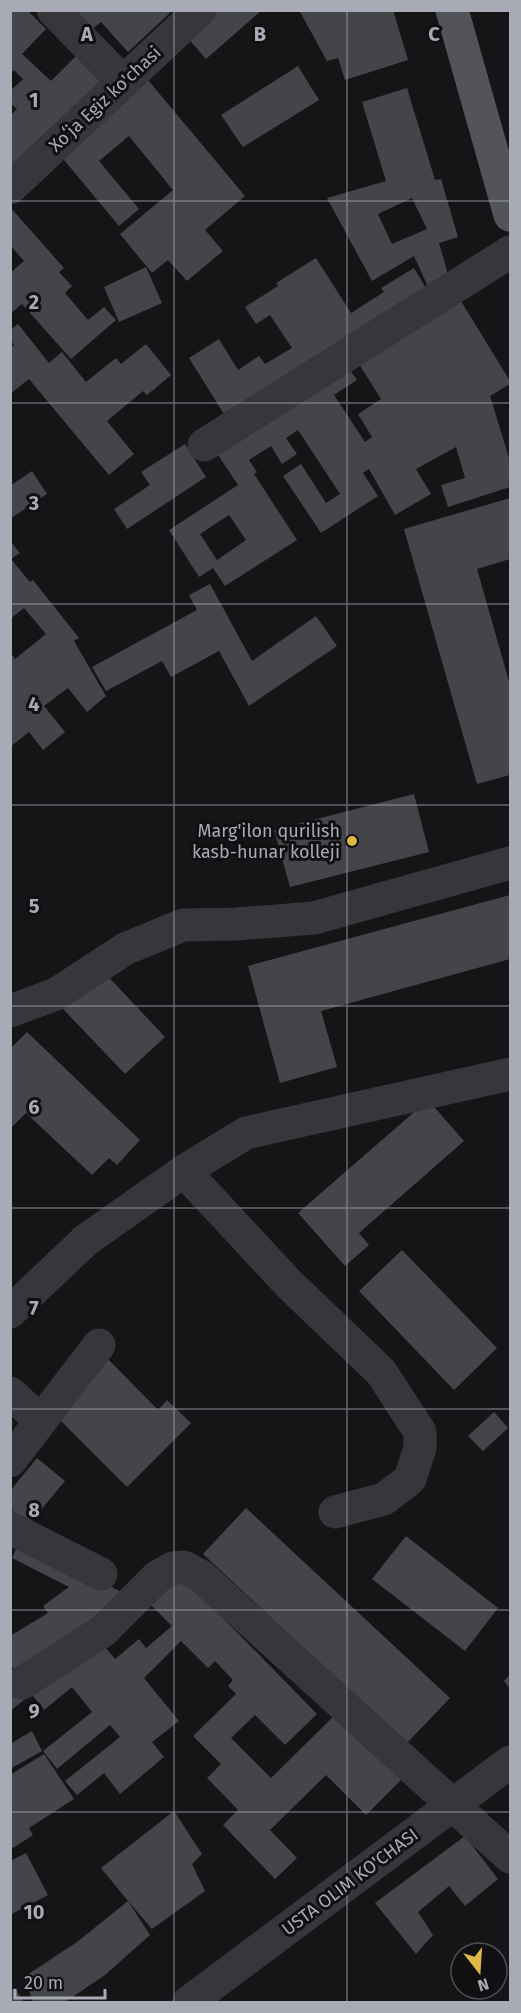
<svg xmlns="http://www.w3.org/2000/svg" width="521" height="2013" font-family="'Fira Sans',sans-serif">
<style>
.building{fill:#444549;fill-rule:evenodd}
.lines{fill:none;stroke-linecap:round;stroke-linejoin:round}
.minor{stroke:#37373b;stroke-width:33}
.major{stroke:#53545a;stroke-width:33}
.grid{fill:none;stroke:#a8abb5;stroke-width:1.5;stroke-opacity:0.55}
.poi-dot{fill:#dfb745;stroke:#101012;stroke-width:2}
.labels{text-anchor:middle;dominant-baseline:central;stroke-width:6;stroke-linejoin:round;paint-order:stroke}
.street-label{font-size:18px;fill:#a8abb5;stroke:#101012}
.poi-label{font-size:18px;fill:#a8abb5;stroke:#101012;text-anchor:end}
.grid-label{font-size:20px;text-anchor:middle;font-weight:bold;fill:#a8abb5;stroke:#101012;stroke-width:6;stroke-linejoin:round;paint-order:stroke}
</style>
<rect width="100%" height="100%" fill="#151517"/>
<path class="building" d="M10 10H27L46 29 22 54 51 81 82 50 108 75 10 168V116L17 109 10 103V91L23 79 14 70 10 74Z
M73 10H173L128 52 101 22 91 30Z
M215 10H262L206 59 186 36Z
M299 10H393L408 60 345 80 338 58 327 61Z
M298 66 319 100 243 147 221 115Z
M148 80 245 196 205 230 223 251 187 281 168 260 152 273 120 234 173 190 129 136 99 161 139 209 119 226 59 154Z
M407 88 435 180 441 179 458 237 439 243 450 281 429 289 414 256 372 281 327 198 386 181 362 102ZM412 198 427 229 392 244 378 214Z
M10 207 64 268 59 272 72 286 65 293 88 320 104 307 116 320 71 359 22 304 10 314V273L24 261 10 245Z
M316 258 351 313 384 292 381 288 414 268 430 295 227 419 189 358 219 339 238 370 259 356 265 364 292 348 270 315 256 324 245 307 278 286 276 283Z
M146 267 162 303 119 322 104 287Z
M456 293 510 381V384L490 396 510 461V487L448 507 441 485 465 478 456 447 416 469 431 494 395 515 369 469 363 473 378 496 321 533 283 476 301 464 326 503 340 494 298 430 286 438 297 454 282 464 271 446 249 460 257 472 254 474 297 540 225 586 213 568 199 577 169 530 238 485 214 449 345 363 357 380 334 395 365 442 372 437 358 414 381 399 354 356ZM229 515 246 540 217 560 200 534Z
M18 324 49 363 62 352 86 382 116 358 121 364 146 344 171 375 147 395 143 391 107 421 134 454 109 475 29 379 10 394V348L14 345 10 340V330Z
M185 444 206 477 127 529 114 509 150 485 141 472Z
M32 471 47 494 10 519V486Z
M510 498V559L477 569 510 685V775L477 784 404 529Z
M10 541 20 553 11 559 30 582 33 580 79 638 74 641 106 696 87 712 68 688 44 706 65 732 43 750 29 732 10 747V692L12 690 10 689V652L15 659 46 634 24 608 10 619Z
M210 584 252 661 316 616 337 646 249 706 219 651 171 677 162 661 106 691 92 667 197 610 189 595Z
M414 794 429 852 290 887 274 830Z
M510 895V959L321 1011 337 1067 280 1083 248 966Z
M103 971 165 1037 125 1074 63 1009Z
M27 1032 140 1140 117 1165 109 1158 92 1175 26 1113 10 1129V1049Z
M428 1100 464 1141 359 1233 369 1245 345 1266 298 1213Z
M402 1250 497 1348 454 1390 359 1291Z
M107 1358 158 1410 167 1400 191 1423 127 1487 52 1412Z
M494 1412 508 1428 483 1451 468 1436Z
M37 1458 65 1481 29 1524 10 1509V1491Z
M246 1508 450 1698 406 1744 203 1554Z
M406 1536 498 1608 465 1651 372 1579Z
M20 1540 129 1596 20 1677 10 1664V1636L48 1613 43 1606 69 1587 12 1558Z
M180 1574 317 1714 285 1745 255 1715 231 1738 271 1778 340 1710 405 1776 366 1815 326 1775 270 1830 297 1858 275 1879 223 1825 238 1810 207 1778 221 1764 193 1736 236 1694 228 1686 233 1680 215 1661 208 1668 181 1641 144 1678 179 1721 152 1742 164 1757 120 1794 104 1773 77 1795 65 1781 120 1737 110 1725 57 1769 43 1751 92 1712 72 1687 44 1710 29 1691 100 1641 115 1659 139 1639 146 1648 172 1626 150 1604Z
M510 1675V1689L504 1681Z
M10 1682 25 1699 10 1711Z
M32 1731 42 1751 10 1769V1744Z
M44 1754 74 1799 29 1828 33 1835 13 1848 10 1843V1775Z
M174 1811 202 1854 192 1864 205 1891 152 1929 128 1901 150 1935 105 1975 65 2002H33L24 1977 77 1942 128 1901 101 1868Z
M465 1836 498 1879 465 1906 449 1886 418 1912 433 1935 416 1954 375 1903Z
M26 1853 48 1895 10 1915V1861Z
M15 1988 24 2002H10V1991Z"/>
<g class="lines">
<path class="minor" d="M53 10 123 82
M10 188 200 10
M204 445 510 252
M10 1011 56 994 125 949 183 925 237 924 314 918 510 863
M184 1171 289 1284 381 1372 420 1432V1448L410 1479 384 1499 335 1512
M10 1312 86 1240 184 1171 246 1133 510 1074
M10 1393 41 1421
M10 1461 99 1345
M10 1528 101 1574
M22 1683 103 1631 157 1577 173 1568 184 1567 201 1576 510 1857
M189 2002 510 1762"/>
<path class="major" d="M452 10 510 215"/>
</g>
<path class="grid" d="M174 10V2002M347 10V2002M10 201H510M10 403H510M10 604H510M10 805H510M10 1006H510M10 1208H510M10 1409H510M10 1610H510M10 1812H510"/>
<circle class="poi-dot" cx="352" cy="841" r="6"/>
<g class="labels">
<g class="street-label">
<text transform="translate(105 99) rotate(-43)">Xoʻja Egiz ko'chasi</text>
<text transform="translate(350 1882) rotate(-37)">USTA OLIM KO'CHASI</text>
</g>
<g class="poi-label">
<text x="340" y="831">Marg'ilon qurilish<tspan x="340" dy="21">kasb-hunar kolleji</tspan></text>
</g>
</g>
<g class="grid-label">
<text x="87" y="41">A</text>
<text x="260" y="41">B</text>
<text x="434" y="41">C</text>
<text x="34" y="107">1</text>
<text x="34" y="309">2</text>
<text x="34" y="510">3</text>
<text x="34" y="711">4</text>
<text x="34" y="913">5</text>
<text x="34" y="1114">6</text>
<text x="34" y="1315">7</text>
<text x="34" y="1517">8</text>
<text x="34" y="1718">9</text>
<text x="34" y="1919">10</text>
</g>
<rect width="521" height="2013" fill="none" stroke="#a8abb5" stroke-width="24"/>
<g transform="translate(479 1971) rotate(163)"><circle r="28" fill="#101012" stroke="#4d4e53" stroke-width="1.5"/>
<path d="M0-4.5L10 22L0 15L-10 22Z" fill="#dfb745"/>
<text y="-9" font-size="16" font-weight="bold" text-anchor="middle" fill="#a8abb5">N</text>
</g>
<path d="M15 1989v9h90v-9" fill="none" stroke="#a8abb5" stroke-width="3"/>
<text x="24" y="1989" font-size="18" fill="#a8abb5" stroke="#101012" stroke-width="4.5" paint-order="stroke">20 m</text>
</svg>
